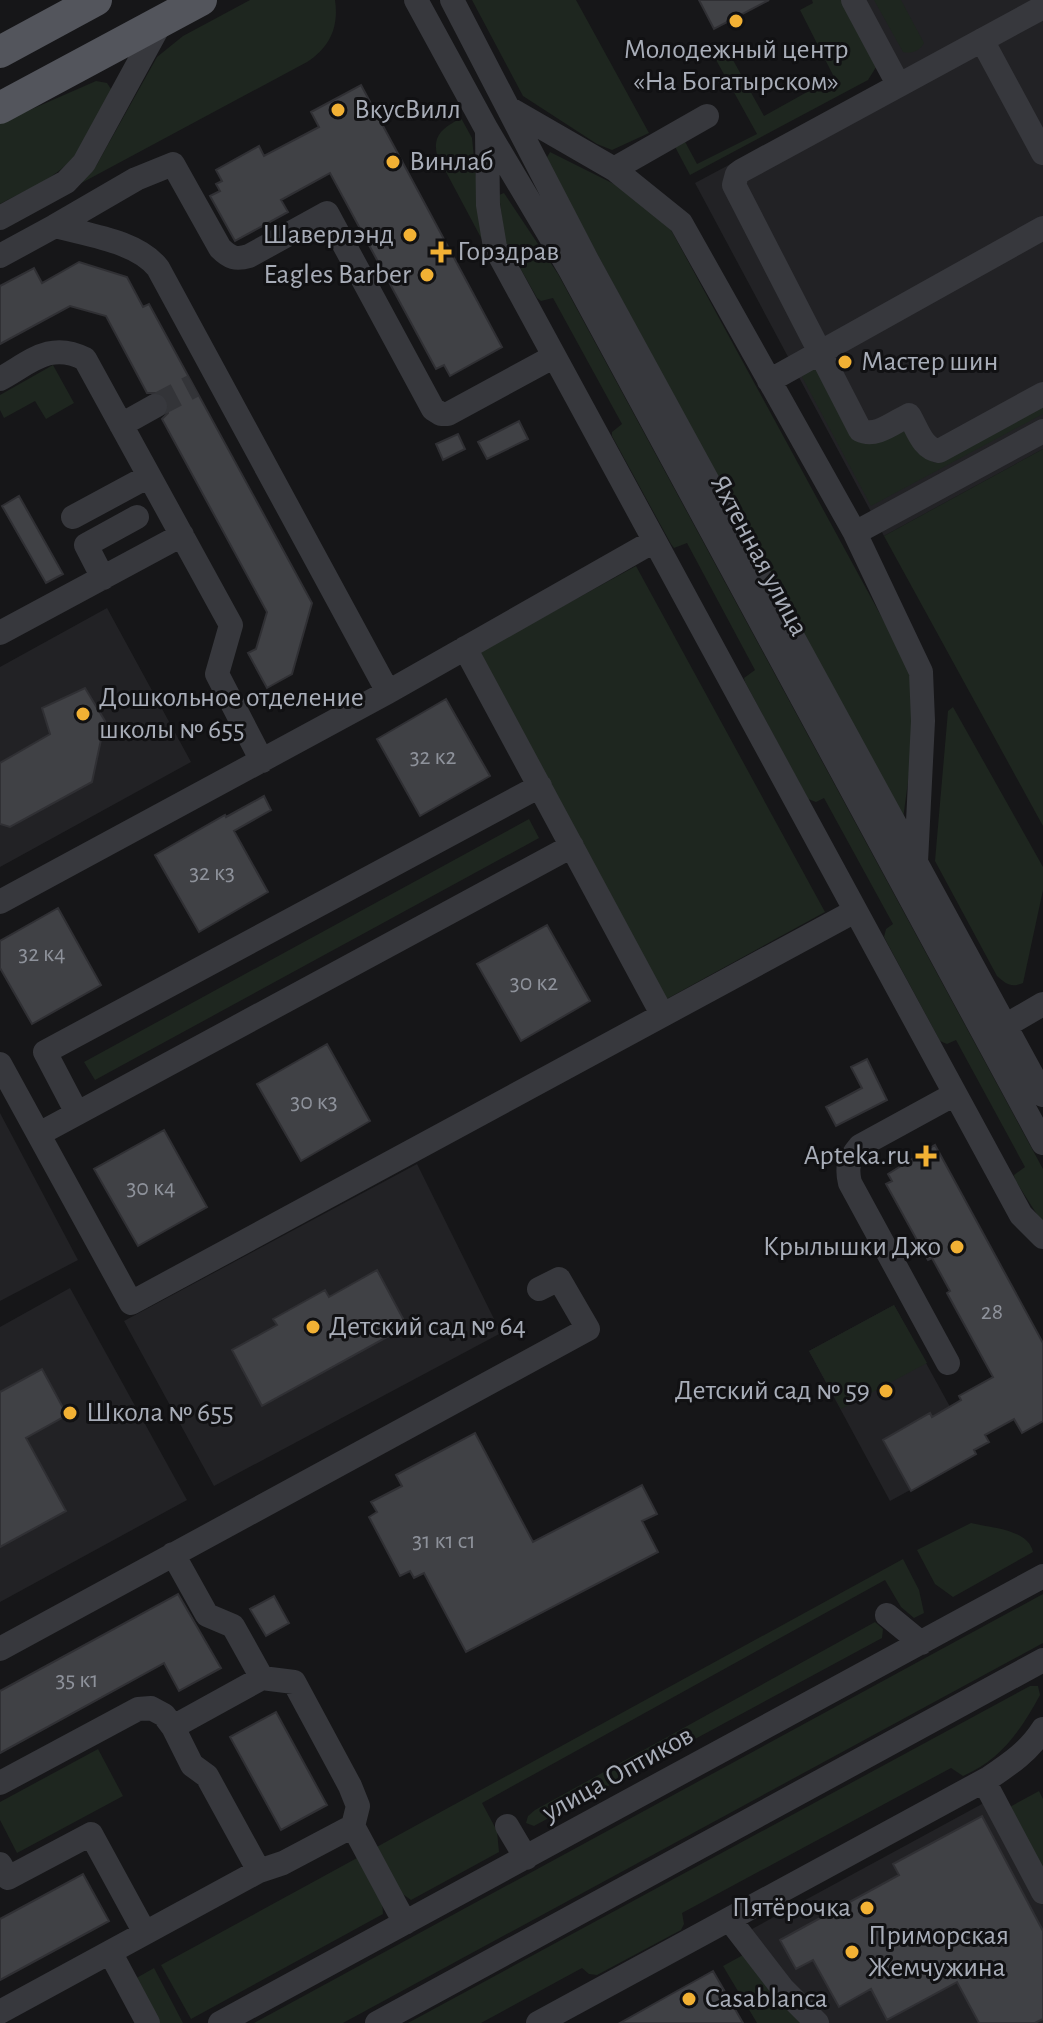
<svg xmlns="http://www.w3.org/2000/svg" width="1043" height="2023" font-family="'Alegreya Sans',sans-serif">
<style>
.built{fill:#222225}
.green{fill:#1e261f}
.building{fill:#404145;stroke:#303034;stroke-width:2}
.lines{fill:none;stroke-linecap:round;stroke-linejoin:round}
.minor-tunnel{stroke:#333438;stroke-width:24;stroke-dasharray:24 12;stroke-linecap:butt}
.minor{stroke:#37383d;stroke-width:24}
.major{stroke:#53555c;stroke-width:32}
.poi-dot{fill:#f2b134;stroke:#111113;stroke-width:3}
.labels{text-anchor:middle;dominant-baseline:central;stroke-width:6;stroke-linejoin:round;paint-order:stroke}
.number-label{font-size:24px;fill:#8e929b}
.poi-label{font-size:28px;fill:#a8adb8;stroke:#111113;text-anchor:start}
.street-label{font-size:28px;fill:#a8adb8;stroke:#111113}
</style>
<rect width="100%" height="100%" fill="#161618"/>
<path class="built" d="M845 0H1043V449L884 536 695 183 889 80Z
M107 608 191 762 0 867V667Z
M0 1113 78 1260 0 1301Z
M417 1164 501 1333 214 1486 124 1321Z
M70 1288 187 1500 0 1602V1327Z
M894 1305 976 1454 890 1501 809 1351Z
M993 1798 1043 1892V2023H817L741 1935Z"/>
<path class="green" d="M250 0H335C339 27 330 47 307 62L74 187 96 166 157 57 183 36Z
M472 0H576L649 133 612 150 597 144 523 96Z
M812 0H842L878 64 868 80 690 175 673 143 683 138 697 164 757 134 715 58 728 51 764 116 834 77 800 10 813 3Z
M874 0H901L924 43C920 51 911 54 903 52Z
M96 81 107 83 111 89 110 95C98 119 87 147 66 165 48 182 22 192 0 204V123Z
M461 118 472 138 479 207 487 249 437 155C432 134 445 127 461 118Z
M550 152 626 190 670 228 886 625C893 637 902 651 907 664 922 709 908 774 903 821L546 159Z
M504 193 558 274 1043 1169V1224L1015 1180 1014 1175 1025 1167 956 1040 947 1044 940 1041 884 937 886 929 893 924 824 798 816 802 808 799 745 682 744 678 755 670 687 543 674 548 671 544 612 436V432L622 424 553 298 541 301 537 298 505 241 499 195Z
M53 365 74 403 46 419 35 401 4 418 0 410V395Z
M812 368 825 375 862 440 913 428 934 463 1043 403V414L871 506 802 377 806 371Z
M1043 449V826L884 536Z
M636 566 825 912 663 1001 474 655Z
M953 707 1043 867V890L1023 983C1011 988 1006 984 997 976L935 861 948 711Z
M529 819 539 838 95 1080 84 1062Z
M894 1305 927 1363 841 1409 809 1351Z
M971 1523C991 1528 1028 1529 1033 1552L953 1597 935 1584 917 1550Z
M903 1559 919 1590 924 1613 914 1618 901 1607 885 1580 482 1803 497 1831 499 1852 411 1900 397 1890 373 1849Z
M1043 1594V1643L343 2023H254Z
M875 1622 883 1629 882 1638 534 1826 526 1823 528 1816 535 1810Z
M1030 1686H1038L1040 1695C1021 1730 1001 1760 963 1776L951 1768 682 1913 684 1924 681 1930 597 1975 589 1974 582 1968 481 2023H408Z
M98 1749 123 1796 17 1853 0 1820V1802Z
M1039 1791 1043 1799V1874L1008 1808Z
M357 1858 382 1900 383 1914 191 2019 161 1965Z
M743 1955 804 2023H757L723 1966Z
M154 1968 183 2023H157L133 1980Z"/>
<path class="building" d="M699 0H769L714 29Z
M361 85 502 347 450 376 444 365 436 369 330 173 281 200 288 212 235 241 210 196 220 191 216 184 222 181 216 170 259 146 264 156 319 127 311 112Z
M79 262 127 277 143 307 149 304 312 603 292 674 267 688 248 653 256 649 267 612 162 419 168 413V399L162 393H147L106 316 70 306 0 344V286L34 268 42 283Z
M519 421 528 439 487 459 478 442Z
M458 434 465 449 443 460 436 444Z
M19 496 63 574 46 583 2 506Z
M85 688 105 721 92 782 10 827 0 824V763L50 734 42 708Z
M446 699 490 776 420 816 377 739Z
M264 796 271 810 234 831 268 892 199 932 155 855 225 815 226 817Z
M58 908 101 985 32 1024 0 968V941Z
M547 925 590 1001 521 1041 477 964Z
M327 1044 370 1121 301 1161 257 1084Z
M867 1059 887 1100 836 1126 826 1107 862 1088 851 1067Z
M164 1130 207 1207 138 1246 94 1169Z
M935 1145 1043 1343V1421L1022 1433 1014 1419 985 1435 989 1442 974 1450 976 1454 911 1491 883 1440 930 1413 932 1417 961 1400 959 1396 993 1377 947 1293 950 1291 932 1258 928 1260 886 1184 892 1181 888 1174Z
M377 1270 407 1326 262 1406 232 1350 277 1325 273 1319 325 1290 329 1297Z
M42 1369 67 1415 26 1438 66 1511 0 1547V1392Z
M475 1433 533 1542 642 1485 657 1514 642 1521 658 1552 466 1652 424 1573 414 1578 410 1571 400 1576 369 1517 377 1512 371 1502 402 1486 396 1475Z
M178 1594 221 1668 179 1691 164 1663 0 1753V1691Z
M274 1596 289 1623 266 1636 250 1609Z
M276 1712 327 1805 281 1830 230 1737Z
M982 1816 1043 1931V2019L1035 2023H979L957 1982 887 2020 871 1989 839 2007 813 1960 796 1969 780 1940 899 1875 893 1864Z
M83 1874 109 1921 0 1980V1919Z
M713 1971 743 2023H620L668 1996Z"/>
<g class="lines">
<path class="minor-tunnel" d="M155 406 193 386"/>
<path class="minor" d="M416 0 487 130 569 268 1043 1143
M452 0 587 260 1043 1095
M853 0 898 84
M1043 7 741 171 737 174 734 185 860 430C876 438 894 422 909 415 917 428 922 449 939 451L1043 394
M982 40 1043 153
M510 109 614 169 681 223 855 533 921 672 923 721 916 862
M487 133 488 205 495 247 1021 1215 1043 1237
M614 169 707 116
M0 218 66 182 84 163 161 22
M55 226 136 179 173 164 220 248C230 258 236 260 249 256L327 213 433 409 441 414H448L553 357
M0 256 55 226C87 235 137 241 158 268L388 692
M0 379C31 362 50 341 85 359L231 625 217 674 262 761
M769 381 1043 228
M121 425 155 406
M73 517 149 476
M855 533 1043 431
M103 578 86 545 137 517
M0 633 182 535
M465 648 662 1014
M0 902 388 692 654 541
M1005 1026 1043 1004
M0 1064 131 1303 855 911
M77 1113 45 1052 540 786
M39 1134 572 846
M948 1363 850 1183C846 1166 849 1159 860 1146L955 1094
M173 1554 207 1615 233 1626 262 1678
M887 1615 921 1643
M0 1649 588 1329 559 1279 539 1289
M173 1727 262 1678 294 1682 350 1786 358 1806 353 1826 405 1923
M984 1781 1043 1892
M0 1783 138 1709 151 1708 164 1715 173 1727 192 1765 207 1776 259 1871
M507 1826 526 1858
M0 1864 8 1878 91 1834 145 1933
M729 1919 783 1989 817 2023
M110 1952 148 2023
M0 2012 259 1871 283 1863 353 1826
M220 2023 1043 1576
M377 2023 1043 1660
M538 2023 989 1778C1010 1764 1029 1751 1043 1729"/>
<path class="major" d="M0 52 96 0
M0 108 201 0"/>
</g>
<g class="poi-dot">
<circle cx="736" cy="21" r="8"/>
<circle cx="338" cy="110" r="8"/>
<circle cx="393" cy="162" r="8"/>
<circle cx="410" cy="235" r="8"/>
<path d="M437 240h8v8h8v8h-8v8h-8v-8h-8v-8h8z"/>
<circle cx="427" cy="275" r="8"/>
<circle cx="845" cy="362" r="8"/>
<circle cx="83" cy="714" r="8"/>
<path d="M922 1144h8v8h8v8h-8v8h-8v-8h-8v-8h8z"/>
<circle cx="957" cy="1247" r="8"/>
<circle cx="313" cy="1327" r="8"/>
<circle cx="886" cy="1391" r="8"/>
<circle cx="70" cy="1413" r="8"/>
<circle cx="867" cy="1908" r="8"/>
<circle cx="852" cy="1952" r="8"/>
<circle cx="689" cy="1999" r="8"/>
</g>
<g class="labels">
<g class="number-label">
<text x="433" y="757">32 к2</text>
<text x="212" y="873">32 к3</text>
<text x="42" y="954">32 к4</text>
<text x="534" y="983">30 к2</text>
<text x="314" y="1102">30 к3</text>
<text x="151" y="1188">30 к4</text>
<text x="992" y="1312">28</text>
<text x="444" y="1541">31 к1 с1</text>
<text x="77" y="1680">35 к1</text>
</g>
<g class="poi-label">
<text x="736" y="50" text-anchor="middle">Молодежный центр<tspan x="736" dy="32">«На Богатырском»</tspan></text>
<text x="354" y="110">ВкусВилл</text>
<text x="409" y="162">Винлаб</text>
<text x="394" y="235" text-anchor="end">Шаверлэнд</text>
<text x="457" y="252">Горздрав</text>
<text x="411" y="275" text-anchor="end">Eagles Barber</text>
<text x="861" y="362">Мастер шин</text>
<text x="99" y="698">Дошкольное отделение<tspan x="99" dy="32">школы № 655</tspan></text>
<text x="910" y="1156" text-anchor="end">Apteka.ru</text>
<text x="941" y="1247" text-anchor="end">Крылышки Джо</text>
<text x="329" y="1327">Детский сад № 64</text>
<text x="870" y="1391" text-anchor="end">Детский сад № 59</text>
<text x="86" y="1413">Школа № 655</text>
<text x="851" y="1908" text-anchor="end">Пятёрочка</text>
<text x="868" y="1936">Приморская<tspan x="868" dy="32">Жемчужина</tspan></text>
<text x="705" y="1999">Casablanca</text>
</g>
<g class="street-label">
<text transform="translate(759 556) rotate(62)">Яхтенная улица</text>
<text transform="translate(618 1774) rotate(-29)">улица Оптиков</text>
</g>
</g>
</svg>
